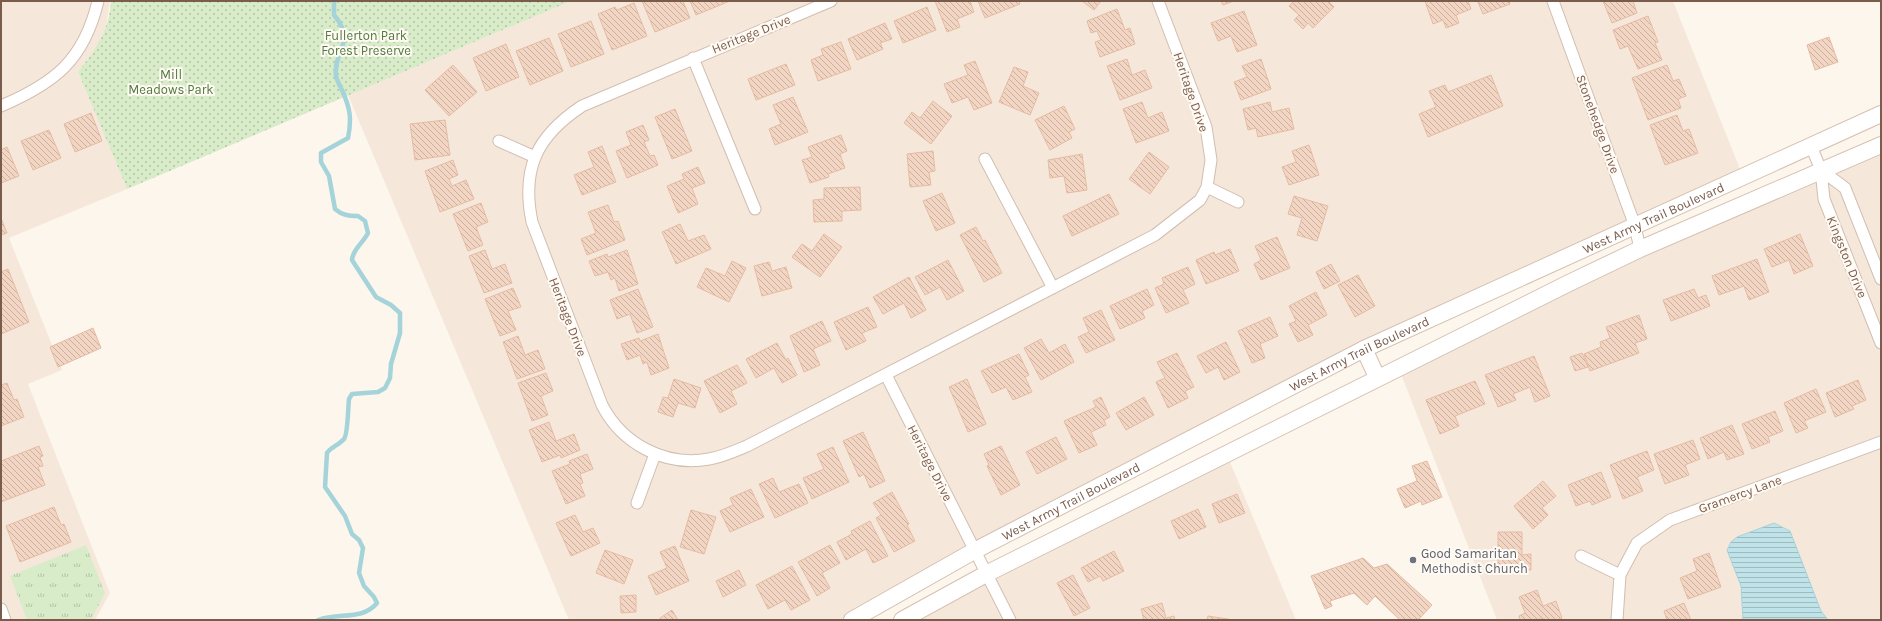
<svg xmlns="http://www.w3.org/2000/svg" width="1882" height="621" font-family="Karla,sans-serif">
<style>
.residential{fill:#f5e8da}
.grass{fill:url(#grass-tufts)}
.park{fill:url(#park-dots)}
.water{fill:url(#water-rules);stroke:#a5d3da}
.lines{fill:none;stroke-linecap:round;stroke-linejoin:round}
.stream{stroke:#a5d3da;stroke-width:4.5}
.building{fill:url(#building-back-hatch);stroke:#e6bba3}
.street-casing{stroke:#d1beb0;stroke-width:13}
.secondary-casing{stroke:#d6c0b0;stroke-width:18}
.street{stroke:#fff;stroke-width:11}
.secondary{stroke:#fff;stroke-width:16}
.worship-dot{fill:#6b7280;stroke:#fffaf3;stroke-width:1.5}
.labels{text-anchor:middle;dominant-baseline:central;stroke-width:4;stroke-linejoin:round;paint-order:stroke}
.street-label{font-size:13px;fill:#7a5c4d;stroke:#fffaf3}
.park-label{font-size:13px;fill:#537a41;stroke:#fffaf3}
.worship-label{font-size:13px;fill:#5b616d;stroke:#fffaf3;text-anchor:start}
</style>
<defs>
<pattern id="grass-tufts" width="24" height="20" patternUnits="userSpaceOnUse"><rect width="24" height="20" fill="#d8ecc9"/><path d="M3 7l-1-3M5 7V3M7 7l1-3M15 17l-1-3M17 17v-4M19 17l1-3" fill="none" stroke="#b4c2a5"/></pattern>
<pattern id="park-dots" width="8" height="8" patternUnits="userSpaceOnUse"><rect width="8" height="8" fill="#d8ecc9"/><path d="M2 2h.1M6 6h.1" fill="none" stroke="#b4c2a5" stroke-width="1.8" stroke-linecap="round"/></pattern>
<pattern id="water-rules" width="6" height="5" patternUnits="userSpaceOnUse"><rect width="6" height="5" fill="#bfe3e8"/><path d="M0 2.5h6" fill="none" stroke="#a0bbbe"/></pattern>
<pattern id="building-back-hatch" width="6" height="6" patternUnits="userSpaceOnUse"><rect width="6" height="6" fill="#f3d5c3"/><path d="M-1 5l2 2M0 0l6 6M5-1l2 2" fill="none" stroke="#cab0a1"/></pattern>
</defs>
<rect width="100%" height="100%" fill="#fdf6ec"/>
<path class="residential" d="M1 1H110L106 27 97 47 78 72 127 189 9 238 62 370 28 384 110 593 95 620H1Z
M571 1H1673L1742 174 966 549 841 620H569L348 95Z
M1881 152V620H1497L1401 374 1642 256Z
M1230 462 1296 620H918L996 579Z"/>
<path class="grass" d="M86 545 105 593 91 620H27L10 576Z"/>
<path class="park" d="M111 1H571L127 189 78 72C96 49 109 31 111 1Z"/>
<path class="water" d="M1774 523 1790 531 1821 611 1828 620H1743L1741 586 1727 550 1731 542 1737 537Z"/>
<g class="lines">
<path class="stream" d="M318 620C340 612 362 621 377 603L374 597 364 586 359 573 363 548 359 540 352 534 345 516 325 487 327 453C331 447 339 445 344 439 348 434 348 407 349 399L352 394 378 392 385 388 390 378 391 364 400 333V313L391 305 376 297 352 260C353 249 363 243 368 233L365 221 358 216C348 216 342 215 335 209L329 176 321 162V153L348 138C352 118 350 108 342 90 340 86 337 81 336 76 333 51 357 42 334 15V1"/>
</g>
<path class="building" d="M642 1H683L690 18 655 32Z
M690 1H730L696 15Z
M935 1H970L974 12 957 19 960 27 947 32Z
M978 1H1019L1020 4 985 18Z
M1082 1H1101L1094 10Z
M1221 1H1234L1223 5Z
M1294 1H1328L1334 7 1313 28 1308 23 1303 29 1294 20 1299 15 1289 6Z
M1425 1H1468L1471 9 1456 15 1459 23 1446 28 1443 20 1433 24Z
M1481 1H1509L1510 4 1483 14 1478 2Z
M1603 1H1633L1637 13 1612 23Z
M634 3 647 36 612 50 598 14 615 7 617 10Z
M927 7 936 30 903 43 894 21Z
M1117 9 1125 30 1130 28 1135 44 1100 57 1095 42 1101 40 1097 31 1091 33 1087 21Z
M1244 11 1257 45 1237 52 1231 36 1218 41 1211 23Z
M1648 16 1658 42 1655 43 1662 60 1638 69 1628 46 1620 49 1613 30Z
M591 21 604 54 571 67 558 34Z
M885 23 892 39 880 43 883 49 857 60 848 39Z
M1829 37 1838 62 1815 70 1807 45Z
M549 38 563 71 530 85 516 51Z
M841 42 851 69 818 81 811 60 823 55 821 49Z
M506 44 519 77 486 91 473 58Z
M1127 59 1132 75 1145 70 1152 88 1120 100 1107 66Z
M1261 59 1271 89 1241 100 1234 82 1247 77 1242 66Z
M975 61 992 103 974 110 968 97 952 103 944 84 968 75 964 65Z
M786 64 795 85 756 100 748 79Z
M453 65 477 92 449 116 425 90Z
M1667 65 1673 81 1679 79 1686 96 1678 99 1681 108 1648 120 1632 78Z
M1014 67 1028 72 1023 86 1039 93 1030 115 999 102Z
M1491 75 1503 106 1428 137 1419 114 1436 107 1429 91 1445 85 1448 92Z
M793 97 808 132 775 145 769 129 781 124 773 105Z
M933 101 952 116 931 144 904 123 912 112 920 118Z
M1142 102 1148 118 1162 112 1169 131 1136 143 1123 109Z
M1270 102 1272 112 1289 108 1294 129 1258 137 1256 128 1248 130 1243 109Z
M1064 106 1075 129 1069 132 1072 138 1050 150 1035 120Z
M675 109 692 151 672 159 655 117Z
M91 113 102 141 75 152 64 124Z
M1677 115 1683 131 1689 129 1698 153 1665 165 1650 125Z
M445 120 450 155 415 160 410 124Z
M643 125 649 140 644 142 650 156 654 155 658 165 627 178 616 151 631 145 626 132Z
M49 130 61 158 33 170 21 141Z
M841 135 847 151 840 154 845 168 828 174 829 177 810 183 802 160 812 157 808 147Z
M1309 145 1319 175 1289 185 1282 167 1296 162 1292 151Z
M602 146 616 182 582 195 574 175 594 167 588 152Z
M7 147 19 176 1 183V150Z
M933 151 935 171 929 172 931 185 910 187 907 154Z
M1149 152 1169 167 1150 194 1129 179Z
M1082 154 1087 190 1067 193 1064 176 1050 178 1048 160Z
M453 160 458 175 449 179 452 186 466 180 474 199 440 212 425 171Z
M698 167 705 183 692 188 698 204 678 213 667 186 684 179 682 174Z
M860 187 861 210 842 211V221L814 222 813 200 824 199V188Z
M942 193 955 223 936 231 923 201Z
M1109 194 1119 214 1072 236 1063 216Z
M1294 196 1328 206 1317 241 1297 235 1302 218 1288 214Z
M481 203 488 222 476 227 483 245 468 251 453 214Z
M608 205 614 222 618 221 625 240 587 255 581 239 596 233 588 212Z
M1 218 7 233 1 235Z
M680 224 688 241 704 235 711 249 676 264 662 232Z
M976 227 983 241 985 240 1002 273 984 282 960 235Z
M824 234 842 247 820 277 792 257 802 244 812 251Z
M1800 234 1813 266 1794 274 1789 260 1772 267 1764 249Z
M1277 237 1290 268 1261 280 1254 264 1261 260 1255 246Z
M1230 249 1239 271 1206 284 1196 260 1214 252 1215 255Z
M485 250 492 269 505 264 512 283 484 293 469 256Z
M627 250 638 284 619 291 615 278 611 280 608 272 595 276 589 261 607 254 608 257Z
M1757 259 1769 292 1749 300 1744 286 1719 295 1712 276Z
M948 260 964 291 947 300 940 287 925 295 915 277Z
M732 261 746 268 729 302 697 287 706 268 725 276Z
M769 262 772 271 786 267 792 288 762 296 754 266Z
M1331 264 1340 281 1324 289 1316 272Z
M1188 267 1195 284 1183 290 1189 303 1166 313 1155 288 1164 284 1162 278Z
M8 269 29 322 1 334V272Z
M1358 275 1375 306 1355 317 1338 285Z
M909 277 926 310 911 318 904 303 883 314 873 297Z
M513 288 521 307 508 311 516 330 500 336 485 299Z
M638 289 653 327 637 333 630 314 617 319 610 300Z
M1147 289 1154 305 1142 311 1145 318 1120 329 1110 306Z
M1694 289 1698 298 1706 295 1710 306 1671 321 1663 300Z
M1316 292 1327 315 1308 325 1313 335 1298 342 1289 324 1296 321 1289 306Z
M868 307 877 327 862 333 866 341 846 350 834 322Z
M1101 310 1115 340 1086 353 1078 337 1089 332 1083 318Z
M1639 315 1647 339 1635 343 1639 353 1590 371 1584 354 1601 347 1600 342 1610 338 1606 327Z
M1270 317 1278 336 1260 344 1265 358 1252 363 1238 331Z
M822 321 831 341 813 349 820 365 804 372 790 336Z
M93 328 101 348 58 367 50 347Z
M658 334 669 368 651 375 647 362 643 364 640 355 627 360 621 344 639 338 640 341Z
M518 336 525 355 538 350 545 369 517 379 503 342Z
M1041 339 1049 353 1065 344 1074 362 1041 380 1024 348Z
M1226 342 1240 372 1224 380 1218 367 1206 373 1197 356Z
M777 343 786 360 788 358 797 375 782 383 774 368 756 378 746 359Z
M1177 353 1194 387 1185 391 1188 398 1168 408 1156 382 1165 378 1157 362Z
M1582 353 1588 367 1575 371 1570 357Z
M1019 354 1029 375 1025 377 1032 392 1013 400 1006 387 992 393 981 371Z
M1534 356 1550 396 1535 402 1530 387 1513 394 1516 400 1498 407 1485 375Z
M737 365 747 383 731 391 737 404 720 413 704 381Z
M546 373 553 391 541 396 548 415 532 421 518 383Z
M674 379 701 388 695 408 678 403 673 417 658 412 663 397 668 398Z
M967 379 986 424 968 432 949 387Z
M1858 380 1866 400 1852 406 1854 409 1835 417 1826 393Z
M1475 381 1485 404 1455 416 1459 426 1440 434 1426 400Z
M7 383 14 400 17 399 24 417 1 426V385Z
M1816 389 1826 412 1804 421 1808 428 1796 433 1784 403Z
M1101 397 1110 417 1104 420 1106 425 1091 432 1097 445 1079 453 1064 421 1096 407 1093 401Z
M1144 397 1154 415 1126 430 1116 413Z
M1775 411 1783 431 1768 437 1770 442 1752 449 1742 424Z
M549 422 556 441 574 434 580 450 561 458 560 455 542 462 529 430Z
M1732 425 1744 454 1727 460 1724 452 1708 459 1700 438Z
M863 432 885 481 870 488 864 474 859 477 843 441Z
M1056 437 1067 459 1037 474 1026 452Z
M1693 440 1700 459 1685 465 1689 475 1665 484 1654 454Z
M39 446 43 456 40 457 43 466 38 467 45 485 1 502V461Z
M1001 446 1020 485 1001 495 987 466 989 465 984 454Z
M833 447 849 482 812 499 803 478 824 469 817 454Z
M1647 451 1654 470 1637 477 1643 491 1623 499 1610 465Z
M587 454 593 469 580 474 583 483 580 484 585 496 566 504 552 471 570 464 569 461Z
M1427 461 1442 497 1422 505 1421 501 1405 508 1397 489 1417 481 1412 466Z
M1601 472 1611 497 1592 505 1590 501 1576 506 1568 485Z
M773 478 779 492 799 484 808 503 775 518 759 484Z
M1543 481 1556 496 1542 508 1548 515 1533 529 1514 506Z
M751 489 764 517 730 532 720 511 733 505 730 498Z
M892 492 909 524 907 525 915 541 894 552 876 518 881 515 873 503Z
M1237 494 1245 513 1219 523 1212 504Z
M54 507 61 525 64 524 71 542 20 562 6 526Z
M1198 509 1206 527 1179 539 1171 521Z
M691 510 716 517 704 554 680 547Z
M575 515 583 532 593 528 600 543 571 556 556 523Z
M870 521 888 556 873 563 866 549 846 560 837 542 852 534 851 531Z
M1498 532H1522V555L1531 554V570H1516V567H1498Z
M830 545 840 563 822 573 830 588 817 596 798 562Z
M675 546 689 581 656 595 648 576 667 568 660 552Z
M605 550 633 560 624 584 596 573Z
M1114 551 1124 571 1103 581 1100 576 1088 582 1081 568Z
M1709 553 1721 587 1688 599 1680 578 1697 571 1693 559Z
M1363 558 1374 568 1387 564 1432 605 1418 620H1400L1375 596 1367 605 1354 593 1330 601 1332 606 1325 609 1311 576Z
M792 566 810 600 791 610 785 600 768 609 756 585Z
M739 570 746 585 723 597 716 581Z
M1073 575 1090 608 1074 616 1057 583Z
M1537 590 1543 606 1556 601 1562 618 1557 620H1546L1545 619 1520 620 1519 616 1525 613 1519 597Z
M636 595V612L621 613 620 596Z
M1162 603 1166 618 1174 616 1175 620H1144L1141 609Z
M1684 603 1691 620H1667L1664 611Z
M672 610 678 620H661L660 618Z
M1208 616 1234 620H1207Z"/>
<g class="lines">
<defs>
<path id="street" d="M831 1 582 106C537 136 521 168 532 222L602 405C622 444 665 467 709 459 722 457 735 451 747 446L1155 235 1200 200 1207 187 1211 160 1206 127 1158 1
M1553 1 1635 226 1640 249
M693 58 755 209
M1 106C55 83 84 60 98 1
M499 141 535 157
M1811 146 1821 170 1824 199 1881 343
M985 159 1053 288
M1821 170 1845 188 1881 279
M1207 187 1238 202
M886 375 1010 620
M637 503 655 454
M1581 556 1620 575
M1 609 5 620
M1617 620 1620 575 1637 543 1670 520 1881 442"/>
<g id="secondary">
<path d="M1364 349 1377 377"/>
<path id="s1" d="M852 620 974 551 1364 349 1881 114"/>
<path d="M902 620 986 574 1569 283 1640 249 1881 145"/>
</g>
</defs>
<use href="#street" class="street-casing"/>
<use href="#secondary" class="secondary-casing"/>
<use href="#street" class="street"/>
<use href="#secondary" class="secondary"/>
</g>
<circle class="worship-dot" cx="1413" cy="560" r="4"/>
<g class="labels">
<g class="street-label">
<text transform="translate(751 34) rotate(-22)">Heritage Drive</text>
<text transform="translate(1191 92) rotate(71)">Heritage Drive</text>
<text transform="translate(1598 124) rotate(70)">Stonehedge Drive</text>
<text stroke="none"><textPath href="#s1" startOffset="897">West Army Trail Boulevard</textPath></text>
<text transform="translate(1847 257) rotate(68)">Kingston Drive</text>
<text transform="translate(568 317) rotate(69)">Heritage Drive</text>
<text stroke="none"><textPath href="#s1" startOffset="573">West Army Trail Boulevard</textPath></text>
<text transform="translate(930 463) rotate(63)">Heritage Drive</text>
<text transform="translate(1740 494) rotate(-20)">Gramercy Lane</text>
<text stroke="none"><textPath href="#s1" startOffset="249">West Army Trail Boulevard</textPath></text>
</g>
<g class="park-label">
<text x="366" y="35">Fullerton Park<tspan x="366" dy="15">Forest Preserve</tspan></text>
<text x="171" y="74">Mill<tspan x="171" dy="15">Meadows Park</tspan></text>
</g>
<g class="worship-label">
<text x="1421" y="553">Good Samaritan<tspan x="1421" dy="15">Methodist Church</tspan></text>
</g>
</g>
<rect width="1882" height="621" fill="none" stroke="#7a5c4d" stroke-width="4"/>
</svg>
